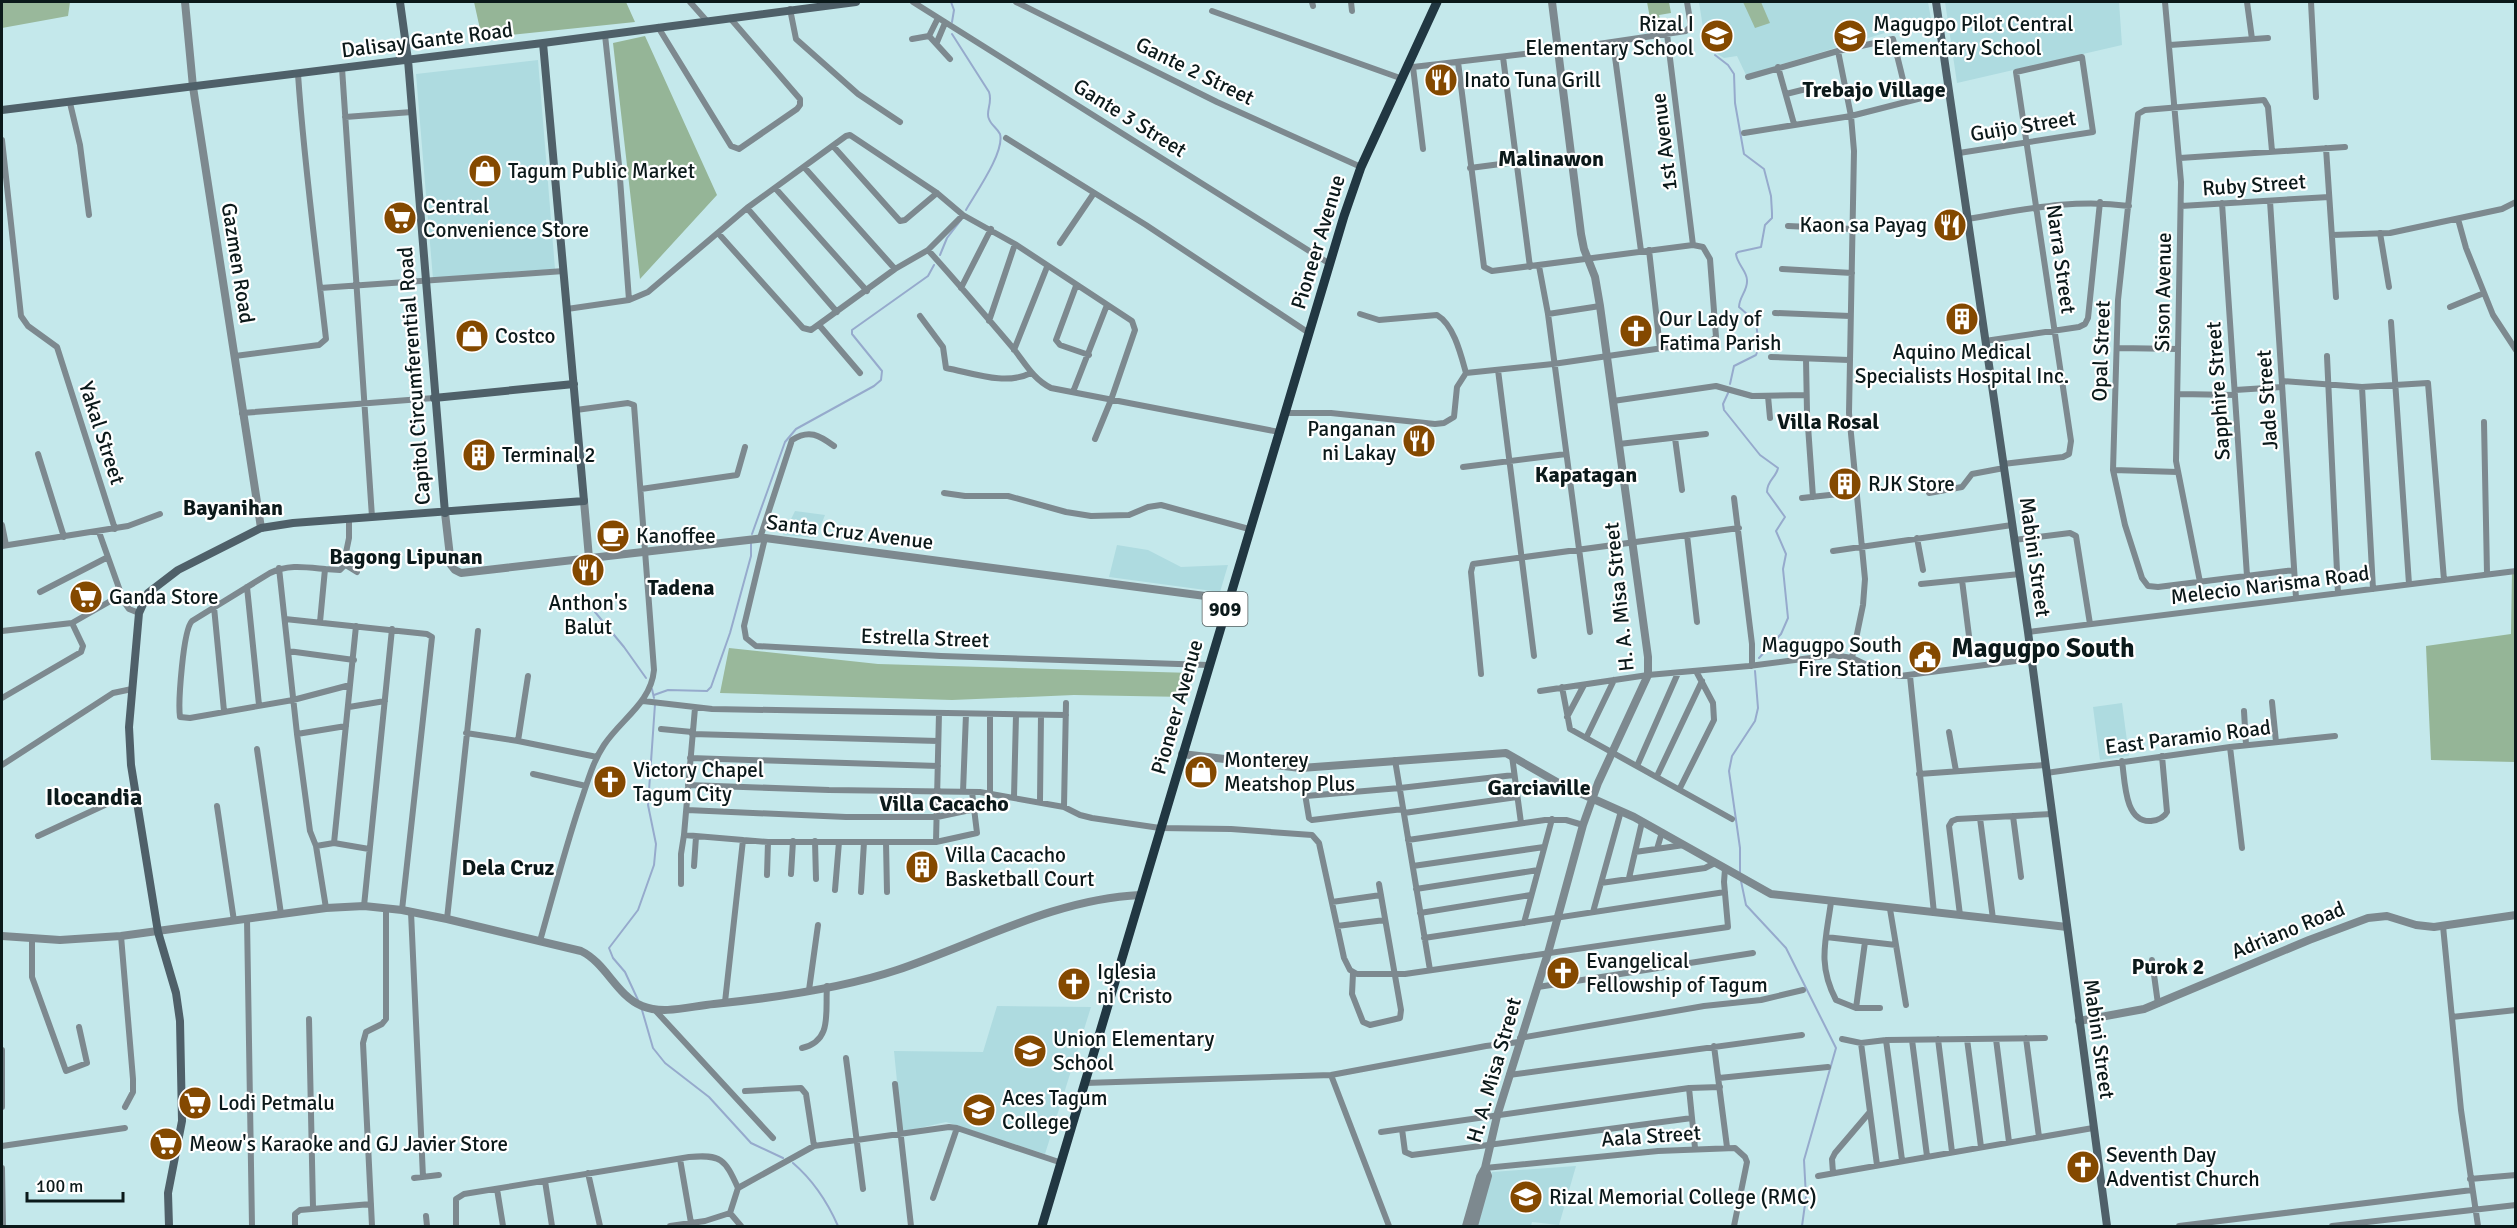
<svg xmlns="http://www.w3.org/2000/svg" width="2517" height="1228" font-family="Signika,sans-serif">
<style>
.built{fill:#aedbe0}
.green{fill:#99b89b}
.forest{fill:#95b597}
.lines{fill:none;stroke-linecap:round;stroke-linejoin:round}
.stream{stroke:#96aacc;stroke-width:2}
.minor{stroke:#7d898f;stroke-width:6}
.tertiary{stroke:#7d898f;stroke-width:8}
.secondary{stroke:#4f6069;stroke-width:8}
.trunk{stroke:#213742;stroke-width:9}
.labels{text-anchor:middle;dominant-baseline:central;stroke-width:4.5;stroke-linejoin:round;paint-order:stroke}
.shield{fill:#fff;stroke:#545e5f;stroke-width:1.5}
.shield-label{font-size:20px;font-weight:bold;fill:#0b191a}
.poi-label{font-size:21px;fill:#0b191a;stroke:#fff;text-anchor:start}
.street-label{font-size:21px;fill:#0b191a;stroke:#fff}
.neighbourhood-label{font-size:22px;font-weight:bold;fill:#0b191a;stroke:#fff}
.quarter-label{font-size:24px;font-weight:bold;fill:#0b191a;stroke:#fff}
.district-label{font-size:27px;font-weight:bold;fill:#0b191a;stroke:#fff}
</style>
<rect width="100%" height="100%" fill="#c4e8eb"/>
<path class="built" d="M1699 2H1928L1931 19 1779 65 1747 77 1737 56 1724 58 1706 47Z
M1945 2H2119L2122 45 1957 83Z
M538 60 555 269 433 279 416 74Z
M795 511 825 515 816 538 783 535Z
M1117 545 1148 550 1181 567 1228 565 1220 592 1109 577Z
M2122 703 2129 756 2100 760 2093 707Z
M997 1006 1091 1007 1045 1154 946 1122 902 1132 894 1051 983 1052Z
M1576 1166 1559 1225 1532 1222 1531 1226H1478L1492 1172Z"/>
<path class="green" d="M2 2H70L68 16 2 28Z
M1743 2H1761L1770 23 1755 28Z
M729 648 878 664 1193 673 1187 697 1074 695 952 700 720 693Z"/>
<path class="forest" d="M474 2H626L635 22 482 38Z
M1647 2H1669L1671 13 1659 15 1662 27 1652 29Z
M645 36 717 195 640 279 613 43Z
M2515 569V762L2431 760 2426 646 2511 634 2512 570Z"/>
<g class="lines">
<path class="stream" d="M951 2 954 10 952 22
M952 34 989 92C993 103 985 112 989 119 991 125 997 128 1000 134 1005 152 975 194 966 210
M1715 55 1728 65 1734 74 1735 103 1744 154 1764 169 1771 196 1772 213V218L1765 225 1761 247 1738 252 1736 254C1737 264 1747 271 1747 280 1748 290 1739 297 1739 307L1756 322 1759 347 1756 355 1734 366 1730 384
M940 255 947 238 961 220
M1729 391 1723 404 1724 410 1760 455 1778 468C1776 478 1767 480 1767 492L1785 517 1776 531 1786 554 1783 569 1788 618 1781 634 1759 658
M752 534 785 442 796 429 874 386 881 380 882 371 852 334V330L928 276 934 265
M595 612 624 647 646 678
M652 689 654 698
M654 695 668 690 707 691 711 687 730 633 751 556V543
M1740 872V848L1729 771 1732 756 1755 721 1758 708 1755 671
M1741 881 1746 905 1786 948 1836 1048 1804 1160 1806 1197 1802 1226
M638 1000 625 972 613 958 609 948 638 910 654 865 656 844 648 805 655 704
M642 1010 653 1048 665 1063 709 1097 751 1143 783 1158
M793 1163C814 1181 827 1201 838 1226"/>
<path class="minor" d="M690 2 706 20
M913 2 1330 264
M1016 2 1217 102 1361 167
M1312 2 1313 6
M1351 2 1352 11
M2165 2 2181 182 2176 461 2200 582
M2247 2 2252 39
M2311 2 2316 97
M790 9 796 39 858 94 900 122
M1212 11 1400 78
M658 27 731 146 739 149 797 109 800 105V99L730 18
M1667 34 1693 245
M605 35 619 165 629 300
M929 36 938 18
M912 39 929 36 950 59
M937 42 945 23
M1613 42 1641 251
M2170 45 2268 38
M1838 51 1851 116 1854 151 1849 413 1865 579 1863 605 1852 658
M1503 57 1530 267
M1407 64 1413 67 1558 50 1686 31 1691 26 1687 2
M1413 67 1423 149
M1778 67 1794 124
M342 68 372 517
M1748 77 1838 51 1893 39 1908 100
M1786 94 1814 87
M70 103 80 145 89 215
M345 117 412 112
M1744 133 1851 116 1949 91
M1006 138 1146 225 1309 333
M2 140 21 316 28 326 57 347 115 529
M833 146 900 221 905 220 937 193
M2326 148 2336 297
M2272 151 2268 107 2264 100 2145 110 2138 114 2118 300 2113 470 2125 525 2142 578 2148 586 2158 587 2294 570
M1959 153 2093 132 2082 57 2016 72C2035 195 2053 318 2071 441L2069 454 2063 457 2003 464
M2180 158 2345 147
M804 167 895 269
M1470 168 1516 162
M776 189 867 291
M2270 201 2296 598
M2222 203 2247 576
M2181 206 2329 197
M747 208 837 312
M1967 219C2023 210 2073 198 2129 206
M2458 219 2466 248 2493 315 2516 350
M1788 226 1854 229
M718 233 803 328 811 330 895 269 928 250 963 215
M2380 233 2389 287
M2332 235 2390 233 2502 209 2516 202
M1060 243 1094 193
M928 250C957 282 985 315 1013 348 1025 363 1033 379 1051 388L1279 432
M1649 250 1660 348
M1539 266 1548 314 1590 632
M1782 269 1852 273
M1076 286 1056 340 1060 345 1089 355
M320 288 564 271
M961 288 991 229
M2450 307 2484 293
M567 309 629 300 648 292 747 208 846 136 850 135 937 193 963 215 1015 244 1132 321 1135 330 1111 400 1095 439
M1775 313 1850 316
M1360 314 1379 320 1437 315C1454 325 1461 355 1466 373
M1548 314 1600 306
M920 316 943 347 946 368C973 373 1005 386 1031 373
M989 321 1015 244
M2391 322 2409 584
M819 325 860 373
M1985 341 2079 327 2085 324 2088 318 2100 202
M2118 348 2178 349
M1014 350 1047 267
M235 356 319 345 326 339C316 251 304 163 298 74
M2327 356 2338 593
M1771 357 1849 360
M1806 359 1807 412 1813 497
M1498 370 1534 656
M2282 381 2362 387 2428 383 2444 580
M2362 387 2373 589
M2235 390 2282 387
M1073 392 1107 305
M2179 394 2235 395
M1768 396 1770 418
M1613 401 1716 386 1752 396 1806 395
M242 413 434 398
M1285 413H1331L1435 424 1444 423 1454 417 1457 387 1466 373 1553 364 1711 341 1716 337 1710 259 1703 247 1693 245 1492 271 1484 267 1458 62
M2484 422 2487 573
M1675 438 1682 490
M1619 444 1706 434
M38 454 64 537
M1463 467 1566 454
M2113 470 2178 472
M641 489 737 475 745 447
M944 493 965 496H1008L1066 512 1091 516 1129 515 1148 507 1161 505 1249 529
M1929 493 1962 487 1972 474 2004 468
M1734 498 1752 644V666
M1802 498 1857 492
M2 525 6 545
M99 532 124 602 129 609 139 613
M1687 535 1697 622
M760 538 792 440C809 429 819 435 834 446
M765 538 744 626 746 638 756 646 941 656 1208 665
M1917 538 1923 570
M2014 540 2070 533 2076 536 2090 624
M2 546 128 526 160 514
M1833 551 2012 525
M344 564 357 572
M279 568 297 734 310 831 316 846 326 908
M325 569 340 570 343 567 349 538V518
M1962 580 1969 636
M1921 584 2020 574
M247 587 259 705
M40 592 108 557
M214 607 224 711
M285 619 427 634 432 637 402 910
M320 622 325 569C305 567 288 564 270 573L192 621C183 630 178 703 180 717L190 718 293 700 350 685
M2 631 72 623 121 595
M2028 632 2516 571
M288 651 354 660
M1481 674 1471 572 1473 564 1739 528
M528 676 518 741 597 757
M1910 676 1934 913
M1562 687 1570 729 1732 819
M1540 691 1648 675 1749 666 1833 655 1852 658 1884 673 1900 676 2031 659
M2 698 81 652 83 646 72 623
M643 701 712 709 1066 715
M2272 702 2276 742
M349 707 385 701
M695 708 684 835 768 842H936L977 833 972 792
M2244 711 2246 745
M990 715V793
M1567 717 1584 685
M661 729 692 732
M1949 732 1956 771
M466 733 518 741
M297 734 346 726
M692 734 938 741
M1586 738 1614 680
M2230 747 2242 848
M257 749 281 914
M1512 756 1521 823
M690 758 938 766
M1395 760 1430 970
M2122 761C2125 780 2124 823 2151 821 2159 820 2164 818 2167 812L2162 756
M2 765 113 693 132 689
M1637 766 1678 673
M2046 773 2230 747 2335 736
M533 774 586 786
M1919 774 2045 765
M1657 776 1702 681
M1303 782 1309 818 1312 820 1403 809
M688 785 829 790 980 792 1064 807 1080 815 1092 818 1160 828 1231 829 1312 835 1319 843 1344 958 1350 970 1357 974H1405L1728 927 1724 882 1725 869
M1680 788 1714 720 1713 703 1696 671
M963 792 966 714
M1306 796 1400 788 1514 775
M1014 797 1016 715
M1040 801 1041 715
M217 806 234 921
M1064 807 1066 703
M687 810 846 817H937L975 809
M1404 813 1517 797
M2013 816 2021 877
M1980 818 1993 919
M38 836 135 791
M1408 840 1545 820H1566L1583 825
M815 841 816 879
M886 842 887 892
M936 842 939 713
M334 843 356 626
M316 846 334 843 369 849
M1657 849 1662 832
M1635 852 1684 845
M694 866 696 837
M1413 866 1544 847
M791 874 793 841
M767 875 768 842
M1629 878 1642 822
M1601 883 1705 868 1715 863
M681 884V854L684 835
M1416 889 1538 870
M835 890 839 842
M861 892 864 842
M1332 902 1381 895
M1831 902C1826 940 1817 964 1836 1000L1856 1008H1880
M364 906 392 629
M1890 909 1906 1005
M411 912 423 1177
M1593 912 1621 811
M1420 913 1531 895
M1960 915 1949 826 1952 821 1957 819 2052 814
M247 919 252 1226
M447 919 478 631
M1524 923 1552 819
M1337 926 1385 920
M2443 926 2461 1110 2478 1226
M121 936 133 1079V1092L125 1107
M1826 937 1896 945
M1424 938 1725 892
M32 939V977L66 1071 87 1063 79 1027
M540 941C553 895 565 849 580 804 587 784 592 763 604 745 621 719 651 703 654 670L634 405 628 403 576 410
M2152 960 2158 1004
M1353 973 1352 994 1363 1022 1370 1025 1400 1018 1401 1010 1379 884
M1538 987 1753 953
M809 990 818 925
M725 1002 743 840
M1856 1008 1865 942
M654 1009 773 1138
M2452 1017 2516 1010
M309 1019 313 1208
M1520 1038 1704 1006 1761 1000 1803 990
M2026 1038 2039 1137
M1842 1039 1861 1043 1886 1040 2045 1038
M1938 1039 1952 1152
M1967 1039 1981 1147
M1996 1039 2009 1142
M1886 1040 1902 1160
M1912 1040 1927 1156
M1861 1043 1877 1165
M1714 1046 1727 1147
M802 1048C833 1041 825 1012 827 986
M2 1050V1107
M846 1058 863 1189
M1331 1075 1389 1226
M1509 1075 1802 1035
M1719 1078 1828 1067
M1085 1083 1331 1075 1486 1046 1519 1042
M895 1084 911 1226
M1689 1088 1695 1148
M745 1091 801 1088 806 1094 814 1146
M1402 1129 1405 1152 1412 1155 1692 1118
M1381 1132 1689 1088 1720 1087
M2 1146 125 1128
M680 1159 691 1223
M2 1168 3 1226
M1485 1168 1658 1151 1735 1148 1745 1157 1747 1162 1734 1226
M588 1173 600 1226
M1833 1173 1832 1159 1835 1153 1869 1113
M1818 1176 2093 1128
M414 1178 439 1175
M2470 1179 2516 1175
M545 1181 552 1226
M497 1189 503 1226
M933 1198 957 1128
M730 1213 738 1188 814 1146 949 1127 957 1128 1062 1163
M730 1213 741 1226
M426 1216 427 1226
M295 1226V1214L300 1210 371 1204
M372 1226 363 1043 366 1032 382 1024 386 1019V908
M456 1226V1199L464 1194 689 1157C721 1154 725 1159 738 1188
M670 1226 705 1221 730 1213
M2179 1226 2472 1190
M2332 1226 2516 1205"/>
<path class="tertiary" d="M185 2 193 87 261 528
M584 501 589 558
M445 513 451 565 455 570 461 573 765 538 1228 599
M1182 754 1301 768 1506 753 1562 785 1634 817 1771 894 2067 927
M2 936 60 940 121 936 326 908 364 906 402 910 447 919 581 951C606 963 616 995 642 1006 664 1015 691 1006 714 1004 773 998 840 989 897 970 977 943 1054 899 1140 895
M2079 1021 2144 1009 2309 940 2368 918 2387 916 2416 925 2434 927 2516 915
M1466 1226 1480 1177 1485 1168 1497 1116 1548 953 1583 825 1598 783 1648 675V657L1600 306 1595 277 1584 249 1581 234 1552 2
M1474 1226 1488 1176 1485 1168"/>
<path class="secondary" d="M400 2 408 60 445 513
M1936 2 2028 632 2107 1226
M2 110 543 43 856 2
M434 398 574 384
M169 1226 168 1193 182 1121 180 1021 176 993 158 932 131 765 129 727 139 613 148 593 178 570 261 528 293 523 584 501 543 43"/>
<path class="trunk" d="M1042 1226 1344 216 1361 167 1437 2"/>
</g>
<defs>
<symbol id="school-disc" viewBox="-11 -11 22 22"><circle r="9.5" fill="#844900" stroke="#fff"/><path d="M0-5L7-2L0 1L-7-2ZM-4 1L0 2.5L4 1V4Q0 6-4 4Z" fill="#fff"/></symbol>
<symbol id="restaurant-disc" viewBox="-11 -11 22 22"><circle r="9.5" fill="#844900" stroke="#fff"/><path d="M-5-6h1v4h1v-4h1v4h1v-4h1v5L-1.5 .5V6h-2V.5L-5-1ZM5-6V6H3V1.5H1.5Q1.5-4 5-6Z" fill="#fff"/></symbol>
<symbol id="shop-disc" viewBox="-11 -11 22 22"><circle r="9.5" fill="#844900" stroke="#fff"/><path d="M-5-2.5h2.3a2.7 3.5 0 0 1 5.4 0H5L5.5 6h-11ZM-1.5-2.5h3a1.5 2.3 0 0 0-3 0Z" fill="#fff"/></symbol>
<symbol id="supermarket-disc" viewBox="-11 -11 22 22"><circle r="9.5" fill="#844900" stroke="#fff"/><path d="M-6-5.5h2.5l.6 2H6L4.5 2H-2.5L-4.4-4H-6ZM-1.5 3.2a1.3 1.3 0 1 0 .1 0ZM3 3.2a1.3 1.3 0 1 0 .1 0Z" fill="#fff"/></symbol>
<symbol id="building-disc" viewBox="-11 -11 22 22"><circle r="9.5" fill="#844900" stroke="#fff"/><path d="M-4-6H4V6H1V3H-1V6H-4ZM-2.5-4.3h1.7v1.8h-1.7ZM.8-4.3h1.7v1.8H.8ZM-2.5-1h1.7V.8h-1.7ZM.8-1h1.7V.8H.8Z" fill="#fff"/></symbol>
<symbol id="church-disc" viewBox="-11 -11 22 22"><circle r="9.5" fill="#844900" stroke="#fff"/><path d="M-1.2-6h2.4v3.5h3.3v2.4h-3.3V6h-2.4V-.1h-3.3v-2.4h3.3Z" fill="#fff"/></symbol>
<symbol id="cafe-disc" viewBox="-11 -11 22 22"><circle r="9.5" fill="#844900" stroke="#fff"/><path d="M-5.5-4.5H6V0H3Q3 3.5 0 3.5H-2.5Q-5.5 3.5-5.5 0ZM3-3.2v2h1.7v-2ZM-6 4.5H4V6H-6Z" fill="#fff"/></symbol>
<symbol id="civic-disc" viewBox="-11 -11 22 22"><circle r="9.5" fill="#844900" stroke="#fff"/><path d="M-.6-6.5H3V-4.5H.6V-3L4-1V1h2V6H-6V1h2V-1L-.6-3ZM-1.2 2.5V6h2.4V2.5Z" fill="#fff"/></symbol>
<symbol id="university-disc" viewBox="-11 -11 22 22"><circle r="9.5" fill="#844900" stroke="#fff"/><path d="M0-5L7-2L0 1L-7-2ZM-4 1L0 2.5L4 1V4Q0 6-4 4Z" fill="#fff"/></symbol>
</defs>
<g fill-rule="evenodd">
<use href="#school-disc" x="1698" y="17" width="38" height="38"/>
<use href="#school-disc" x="1831" y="17" width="38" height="38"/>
<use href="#restaurant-disc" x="1422" y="61" width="38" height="38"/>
<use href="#shop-disc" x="466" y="152" width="38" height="38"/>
<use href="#supermarket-disc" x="381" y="199" width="38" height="38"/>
<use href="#restaurant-disc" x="1931" y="206" width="38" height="38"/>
<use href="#building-disc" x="1943" y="300" width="38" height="38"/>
<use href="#church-disc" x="1617" y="312" width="38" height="38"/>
<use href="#shop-disc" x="453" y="317" width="38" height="38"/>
<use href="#restaurant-disc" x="1400" y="422" width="38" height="38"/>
<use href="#building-disc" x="460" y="436" width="38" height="38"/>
<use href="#building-disc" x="1826" y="465" width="38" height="38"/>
<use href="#cafe-disc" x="594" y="517" width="38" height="38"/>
<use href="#restaurant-disc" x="569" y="551" width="38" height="38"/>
<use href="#supermarket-disc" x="67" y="578" width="38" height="38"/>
<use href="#civic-disc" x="1906" y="638" width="38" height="38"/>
<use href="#shop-disc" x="1182" y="753" width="38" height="38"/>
<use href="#church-disc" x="591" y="763" width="38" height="38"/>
<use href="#building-disc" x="903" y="848" width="38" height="38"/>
<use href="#church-disc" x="1544" y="954" width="38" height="38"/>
<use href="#church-disc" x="1055" y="965" width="38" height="38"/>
<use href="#school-disc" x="1011" y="1032" width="38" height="38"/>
<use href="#supermarket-disc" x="176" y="1084" width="38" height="38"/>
<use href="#university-disc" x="960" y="1091" width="38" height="38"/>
<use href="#supermarket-disc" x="147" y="1125" width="38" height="38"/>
<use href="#church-disc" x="2064" y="1148" width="38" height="38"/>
<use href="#university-disc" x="1507" y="1178" width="38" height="38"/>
</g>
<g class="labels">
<rect class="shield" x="1202.5" y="592" width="45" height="34" rx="4.5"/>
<g class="shield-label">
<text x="1225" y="609">909</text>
</g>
<g class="poi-label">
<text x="1694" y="24" text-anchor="end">Rizal I<tspan x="1694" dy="24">Elementary School</tspan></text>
<text x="1873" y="24">Magugpo Pilot Central<tspan x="1873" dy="24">Elementary School</tspan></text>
<text x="1464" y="80">Inato Tuna Grill</text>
<text x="508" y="171">Tagum Public Market</text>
<text x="423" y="206">Central<tspan x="423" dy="24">Convenience Store</tspan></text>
<text x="1927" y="225" text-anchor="end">Kaon sa Payag</text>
<text x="1659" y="319">Our Lady of<tspan x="1659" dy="24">Fatima Parish</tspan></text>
<text x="495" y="336">Costco</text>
<text x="1962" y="352" text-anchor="middle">Aquino Medical<tspan x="1962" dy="24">Specialists Hospital Inc.</tspan></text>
<text x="1396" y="429" text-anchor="end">Panganan<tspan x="1396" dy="24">ni Lakay</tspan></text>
<text x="502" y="455">Terminal 2</text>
<text x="1868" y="484">RJK Store</text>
<text x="636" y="536">Kanoffee</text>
<text x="109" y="597">Ganda Store</text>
<text x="588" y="603" text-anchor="middle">Anthon's<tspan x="588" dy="24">Balut</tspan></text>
<text x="1902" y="645" text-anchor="end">Magugpo South<tspan x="1902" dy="24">Fire Station</tspan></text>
<text x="1224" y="760">Monterey<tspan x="1224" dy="24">Meatshop Plus</tspan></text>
<text x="633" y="770">Victory Chapel<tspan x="633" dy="24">Tagum City</tspan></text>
<text x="945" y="855">Villa Cacacho<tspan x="945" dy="24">Basketball Court</tspan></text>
<text x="1586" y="961">Evangelical<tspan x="1586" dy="24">Fellowship of Tagum</tspan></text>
<text x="1097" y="972">Iglesia<tspan x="1097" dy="24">ni Cristo</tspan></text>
<text x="1053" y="1039">Union Elementary<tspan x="1053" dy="24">School</tspan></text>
<text x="1002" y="1098">Aces Tagum<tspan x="1002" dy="24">College</tspan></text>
<text x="218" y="1103">Lodi Petmalu</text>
<text x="189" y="1144">Meow's Karaoke and GJ Javier Store</text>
<text x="2106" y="1155">Seventh Day<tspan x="2106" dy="24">Adventist Church</tspan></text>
<text x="1549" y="1197">Rizal Memorial College (RMC)</text>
</g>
<g class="street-label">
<text transform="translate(427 40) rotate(-7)">Dalisay Gante Road</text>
<text transform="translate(1195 71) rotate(26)">Gante 2 Street</text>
<text transform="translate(1130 118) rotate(32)">Gante 3 Street</text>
<text transform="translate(2023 126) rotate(-9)">Guijo Street</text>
<text transform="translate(1664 142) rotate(-97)">1st Avenue</text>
<text transform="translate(2254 185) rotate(-4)">Ruby Street</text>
<text transform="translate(1318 242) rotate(-73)">Pioneer Avenue</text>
<text transform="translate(2061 259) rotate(82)">Narra Street</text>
<text transform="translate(238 263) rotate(81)">Gazmen Road</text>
<text transform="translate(2163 292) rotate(-89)">Sison Avenue</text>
<text transform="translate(2101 351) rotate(-88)">Opal Street</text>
<text transform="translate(414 376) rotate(-94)">Capitol Circumferential Road</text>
<text transform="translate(2218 391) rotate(-94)">Sapphire Street</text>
<text transform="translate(2267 400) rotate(-94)">Jade Street</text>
<text transform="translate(102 433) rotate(72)">Yakal Street</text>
<text transform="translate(850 532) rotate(7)">Santa Cruz Avenue</text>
<text transform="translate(2035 557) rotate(82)">Mabini Street</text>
<text transform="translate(2270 585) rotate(-7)">Melecio Narisma Road</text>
<text transform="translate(1619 597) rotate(-96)">H. A. Misa Street</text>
<text transform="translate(925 638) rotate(2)">Estrella Street</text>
<text transform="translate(1177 707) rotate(-74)">Pioneer Avenue</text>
<text transform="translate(2188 737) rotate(-7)">East Paramio Road</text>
<text transform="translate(2288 930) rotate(-22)">Adriano Road</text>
<text transform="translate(2099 1039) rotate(82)">Mabini Street</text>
<text transform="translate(1494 1070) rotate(-74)">H. A. Misa Street</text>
<text transform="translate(1651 1136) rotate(-4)">Aala Street</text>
</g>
<g class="neighbourhood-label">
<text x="1874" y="89">Trebajo Village</text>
<text x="1551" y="158">Malinawon</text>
<text x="1828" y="421">Villa Rosal</text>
<text x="1586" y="474">Kapatagan</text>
<text x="233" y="507">Bayanihan</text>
<text x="406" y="556">Bagong Lipunan</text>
<text x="681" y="587">Tadena</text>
<text x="1539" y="787">Garciaville</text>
<text x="944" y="803">Villa Cacacho</text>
<text x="508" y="867">Dela Cruz</text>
<text x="2168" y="966">Purok 2</text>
</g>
<g class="quarter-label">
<text x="94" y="797">Ilocandia</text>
</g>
<g class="district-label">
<text x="2043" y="648">Magugpo South</text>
</g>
</g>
<rect width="2517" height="1228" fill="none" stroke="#0b191a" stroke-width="6"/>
<path d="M27 1192v9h96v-9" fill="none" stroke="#0b191a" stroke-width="3"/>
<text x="36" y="1192" font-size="18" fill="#0b191a" stroke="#ffffff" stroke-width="4.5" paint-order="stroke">100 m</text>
</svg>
